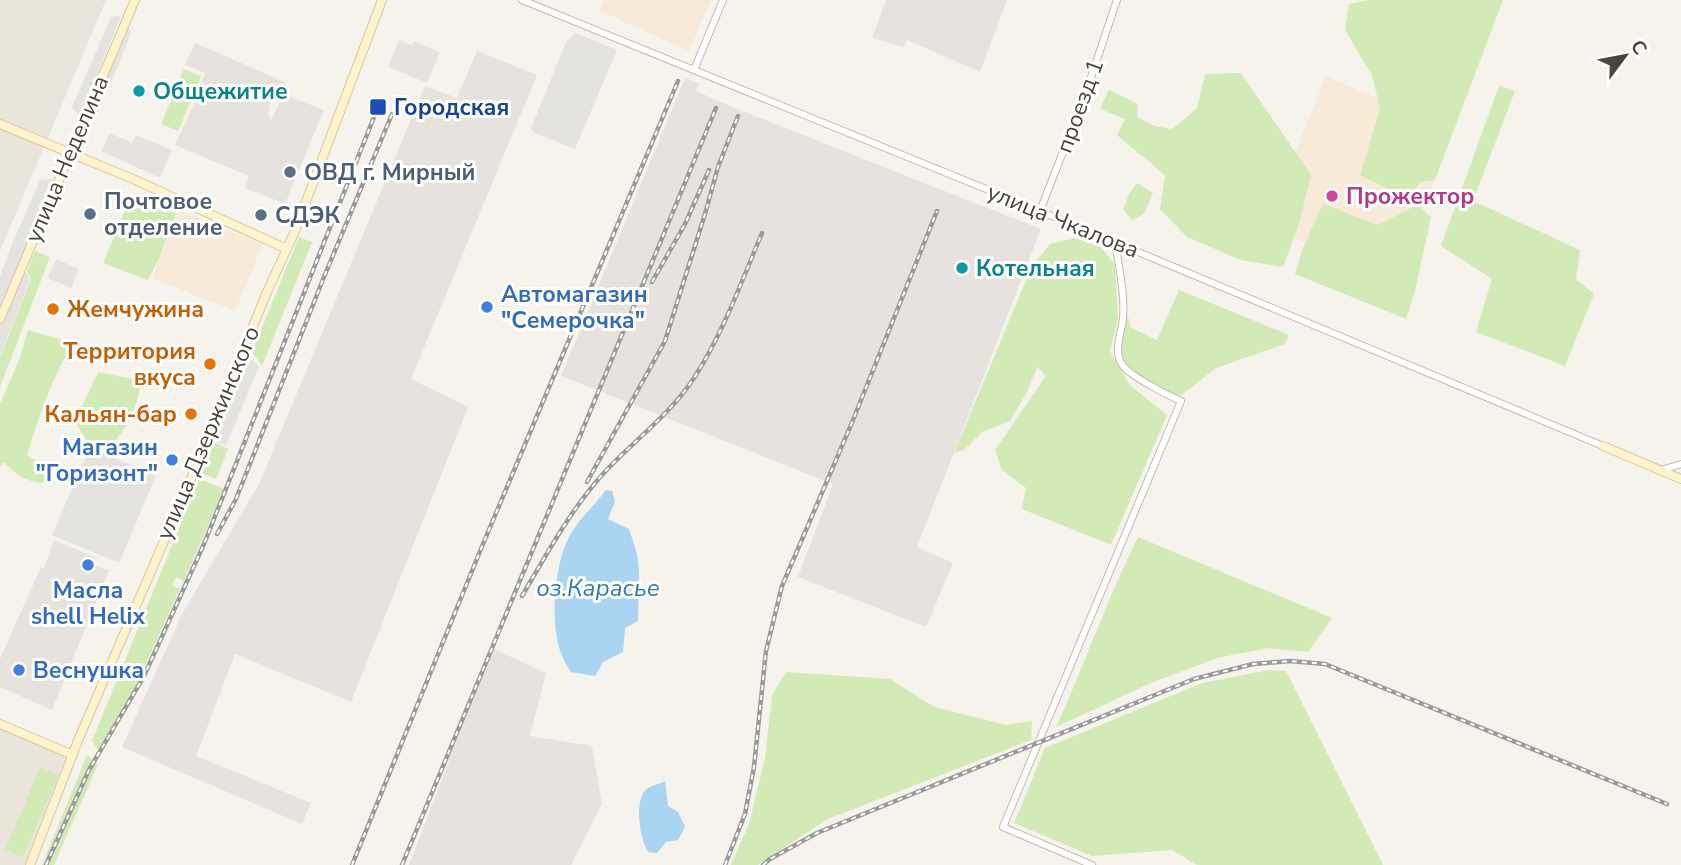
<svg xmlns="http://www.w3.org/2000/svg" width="1681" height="865" font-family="'Nunito Sans',sans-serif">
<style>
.residential{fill:#eae5da}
.commercial{fill:#f7ead8}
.industrial{fill:#e6e2dd}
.green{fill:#d2eab5}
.parking{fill:#e5e3e0}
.water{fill:#a9d4f2}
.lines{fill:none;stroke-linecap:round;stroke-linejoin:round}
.street-casing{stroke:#c2bbae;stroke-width:8}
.secondary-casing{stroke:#d6c79b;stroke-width:10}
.street{stroke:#fff;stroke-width:6}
.secondary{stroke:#fff3cd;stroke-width:8}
.rail-casing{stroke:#9a9a9a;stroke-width:4.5}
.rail{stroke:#fff;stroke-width:2;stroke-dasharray:5;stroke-linecap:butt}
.culture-dot{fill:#0f9aa8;stroke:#fff;stroke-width:2.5}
.transit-dot{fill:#1a4fb4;stroke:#fff;stroke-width:2.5}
.service-dot{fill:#5c6f8a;stroke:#fff;stroke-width:2.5}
.hotel-dot{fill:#d1479c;stroke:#fff;stroke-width:2.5}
.shop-dot{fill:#3f7fe0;stroke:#fff;stroke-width:2.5}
.food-dot{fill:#e8710a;stroke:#fff;stroke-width:2.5}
.labels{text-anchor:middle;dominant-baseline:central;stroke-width:6;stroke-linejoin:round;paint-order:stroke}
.culture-label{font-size:23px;font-weight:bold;fill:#0d838f;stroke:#fff;text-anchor:start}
.street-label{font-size:23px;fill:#4b4439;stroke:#fff}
.transit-label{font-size:23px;font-weight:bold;fill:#164399;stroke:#fff;text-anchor:start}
.service-label{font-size:23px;font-weight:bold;fill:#4e5e75;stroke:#fff;text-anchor:start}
.hotel-label{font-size:23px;font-weight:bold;fill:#b23c85;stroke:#fff;text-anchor:start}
.shop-label{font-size:23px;font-weight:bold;fill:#366cbe;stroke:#fff;text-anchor:start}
.food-label{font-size:23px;font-weight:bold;fill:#c56008;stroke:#fff;text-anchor:end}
.water-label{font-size:24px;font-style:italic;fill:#2e7ab2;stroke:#fff}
</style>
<rect width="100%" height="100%" fill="#f6f3ec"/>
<path class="residential" d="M0 0H106L0 251Z
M0 724 72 753 25 865H0Z"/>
<path class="commercial" d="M605 0H711L689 51 600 11Z
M1326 76 1453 132 1396 280 1265 227Z
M178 210 263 244 235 311 152 278Z"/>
<path class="industrial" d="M886 0H1007L980 72 907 40 903 47 872 38Z
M399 40 412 45 414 41 440 52 427 83 388 67Z
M195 43 287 83 270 103 268 115 271 121 283 94 324 110 285 204 245 188 249 176 175 145 194 104 205 73 185 65Z
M477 51 537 75 411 379 468 407 351 702 235 654 196 756 311 803 302 824 122 747 182 614 259 484 425 86 457 98Z
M685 78 699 84 696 91 732 107 1041 229 917 547 953 563 926 627 798 577 833 484 561 376Z
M110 133 132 143 136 135 172 150 160 178 101 151Z
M54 540 95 557 93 565 109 570 52 710 0 687V659L41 567 44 568Z
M494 649 546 673 530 736 592 746 602 804 571 865H409L449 761V753Z"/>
<path class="green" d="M1369 0H1503L1435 180 1420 182 1409 199 1360 175 1380 109 1372 75 1345 30 1349 4Z
M184 69 201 76 178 131 161 124Z
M1241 73 1311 175 1299 224 1283 267 1241 260 1187 237 1160 209 1165 175 1117 135 1125 119 1100 109 1109 90 1138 104 1137 117 1155 126 1171 129 1179 124 1197 108 1205 74Z
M1499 86 1515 91 1473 201 1580 250 1576 279 1594 294 1565 366 1476 332 1492 279 1441 246Z
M1137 183 1153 193 1144 214 1132 220 1123 210 1129 194Z
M145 200 176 213 160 256 148 280 103 263 129 201 142 206Z
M1323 204 1378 225 1417 205 1431 217 1415 291 1406 319 1295 274 1303 248Z
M299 237 312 242 262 366 252 352Z
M1074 238 1101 247 1115 265 1118 319 1110 351 1130 385 1167 415 1111 545 1022 509 1026 488 1002 470 995 450 1046 376 1037 367 1027 392 1010 421 982 432 964 450 954 453 1032 266 1050 244Z
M35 251 50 257 0 387V358L31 279 27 271Z
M1179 290 1289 335 1285 344 1216 368 1179 397C1162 389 1121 371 1120 350 1120 340 1124 327 1126 317L1129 319 1130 327 1157 340Z
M28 330 73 343C52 378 39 416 27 455L45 466 47 475 43 483C26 482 15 474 4 462L0 467V404L20 358Z
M98 372 141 381C138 407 127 428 110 447L88 443 75 422Z
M214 442 228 449 216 479 201 473Z
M199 479 224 489 184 581 176 577 172 585 180 589 137 683 98 750 92 741Z
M1138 537 1332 618 1308 652 1268 648 1217 658 1151 683 1056 727C1085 664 1107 599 1138 537Z
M1269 670 1286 671 1383 865H1197L1172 850 1092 856 1014 823 1045 748 1202 683Z
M786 672 890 679 934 707 1006 725 1032 721 1031 740 828 819 758 865H731L749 824 765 758 772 695Z
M87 755 98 764 54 865H42Z
M40 767 59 775 23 857 5 850Z"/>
<path class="parking" d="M121 16 80 118 72 107 111 17Z
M126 21 131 32 127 44 95 120 86 123Z
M575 33 617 50 575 149 533 132 531 128 566 42Z
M57 179 0 317V276L13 242 40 180Z
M56 259 79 269 71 288 48 278Z
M23 267 30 280 0 356V321Z
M249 357 259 366 226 446 214 441Z
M90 447 156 476 119 563 52 535Z"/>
<path class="water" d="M606 490 612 491 615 502 608 519 629 529 637 554 639 571 638 621 625 628 623 652 603 662 595 676 571 672C567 666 563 659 561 653 550 623 554 570 567 541 575 523 594 506 606 490Z
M665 781 668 806 678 812 685 827 678 840 666 842 657 853 648 852C640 838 634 804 645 791 649 785 659 785 665 781Z"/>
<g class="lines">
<defs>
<path id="street" d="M522 0 1040 211 1603 446
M694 70 723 0
M1040 211 1085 95 1117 0
M1661 470 1681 464
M1092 865 1003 827 1181 401C1167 395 1134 378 1124 367 1112 354 1121 334 1123 319 1125 294 1119 267 1115 242"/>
<path id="secondary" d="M0 124 133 179 287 249
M0 319 135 0
M1603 446 1681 479
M0 724 73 755
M30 865 79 738 193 474 267 292 295 231 382 0"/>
</defs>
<use href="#street" class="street-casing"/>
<use href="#secondary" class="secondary-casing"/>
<use href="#street" class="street"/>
<use href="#secondary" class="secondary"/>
<defs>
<path id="rail" d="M652 282 685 224 709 170
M587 482 665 341 705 214 718 167 738 116
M217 534 236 499 324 277 392 114
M522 596C546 555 570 511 602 475 632 442 669 416 694 378 723 333 741 283 762 233
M46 865 89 770 144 676 204 544 378 107
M352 865 483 544 678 81
M402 865 716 108
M725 865 745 814 754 767 766 651 782 586 851 425 937 211
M763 865 770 859 817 833 1194 679 1253 664 1290 661 1325 664 1667 804"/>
</defs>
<use href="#rail" class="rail-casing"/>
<use href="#rail" class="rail"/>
</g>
<g class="culture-dot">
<circle cx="139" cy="91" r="7"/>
<circle cx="962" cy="268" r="7"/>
</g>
<rect class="transit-dot" x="369" y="98" width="18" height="18" rx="3.5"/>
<g class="service-dot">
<circle cx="290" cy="172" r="7"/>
<circle cx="90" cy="214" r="7"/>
<circle cx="261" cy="215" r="7"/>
</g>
<circle class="hotel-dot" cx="1332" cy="196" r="7"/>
<g class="shop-dot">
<circle cx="487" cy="307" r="7"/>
<circle cx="172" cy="460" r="7"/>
<circle cx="88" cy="565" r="7"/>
<circle cx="19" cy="670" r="7"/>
</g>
<g class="food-dot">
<circle cx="53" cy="309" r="7"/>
<circle cx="210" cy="364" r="7"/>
<circle cx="191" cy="414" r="7"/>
</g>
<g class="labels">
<g class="culture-label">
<text x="153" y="91">Общежитие</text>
<text x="976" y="268">Котельная</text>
</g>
<g class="street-label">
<text transform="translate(1080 106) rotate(-70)">проезд 1</text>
<text transform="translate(67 159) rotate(-67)">улица Неделина</text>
<text transform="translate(1063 221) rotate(22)">улица Чкалова</text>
<text transform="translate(208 433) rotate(-67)">улица Дзержинского</text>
</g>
<g class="transit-label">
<text x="394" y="107">Городская</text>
</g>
<g class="service-label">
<text x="304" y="172">ОВД г. Мирный</text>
<text x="104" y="201">Почтовое<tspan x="104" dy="26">отделение</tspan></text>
<text x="275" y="215">СДЭК</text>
</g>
<g class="hotel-label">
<text x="1346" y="196">Прожектор</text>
</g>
<g class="shop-label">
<text x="501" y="294">Автомагазин<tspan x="501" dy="26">"Семерочка"</tspan></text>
<text x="158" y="447" text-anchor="end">Магазин<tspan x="158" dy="26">"Горизонт"</tspan></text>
<text x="88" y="590" text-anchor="middle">Масла<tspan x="88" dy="26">shell Helix</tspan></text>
<text x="33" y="670">Веснушка</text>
</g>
<g class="food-label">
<text x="67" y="309" text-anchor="start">Жемчужина</text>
<text x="196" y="351">Территория<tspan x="196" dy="26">вкуса</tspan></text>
<text x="177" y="414">Кальян-бар</text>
</g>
<g class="water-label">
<text x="598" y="588">оз.Карасье</text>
</g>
</g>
<g transform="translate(1625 56) rotate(58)" stroke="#ffffff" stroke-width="5" paint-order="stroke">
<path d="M0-5L12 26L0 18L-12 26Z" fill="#4b4439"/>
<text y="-10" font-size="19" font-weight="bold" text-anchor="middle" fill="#4b4439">С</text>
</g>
</svg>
